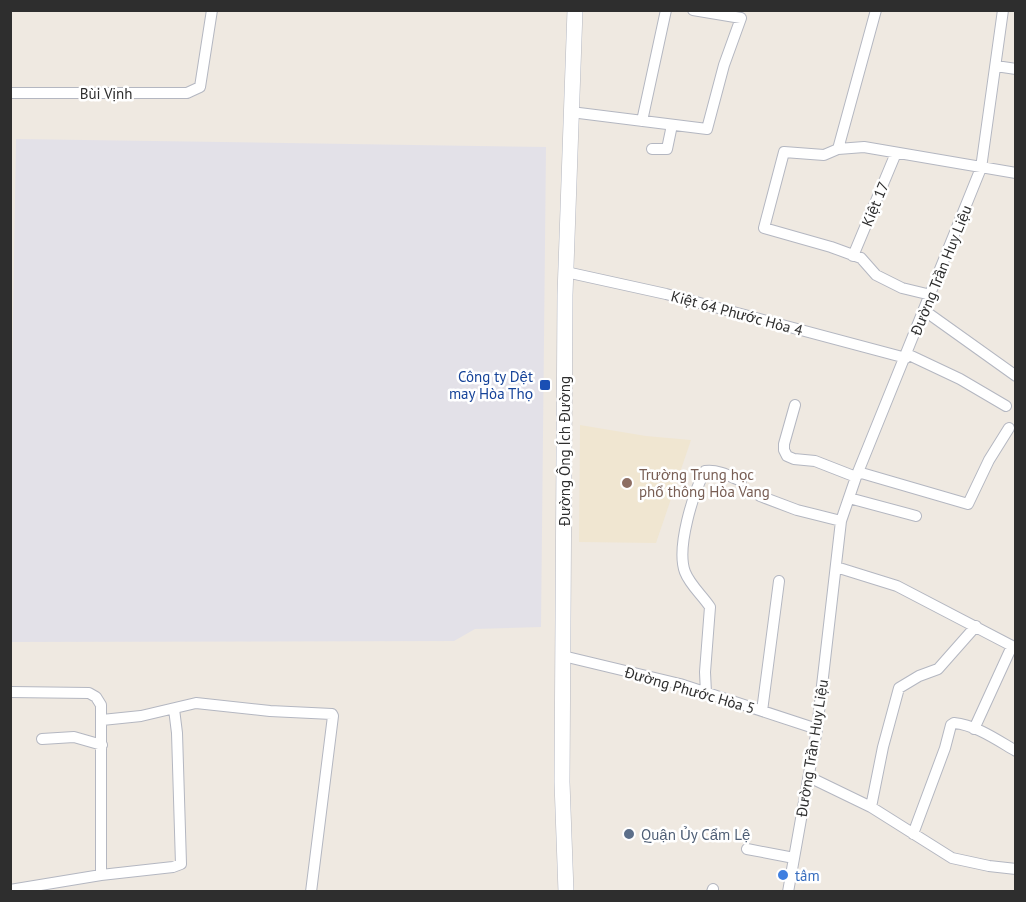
<svg xmlns="http://www.w3.org/2000/svg" width="1026" height="902" font-family="'PT Sans',sans-serif">
<style>
.industrial{fill:#e3e1e8}
.education{fill:#f0e6d1}
.lines{fill:none;stroke-linecap:round;stroke-linejoin:round}
.street-casing{stroke:#b4b7c1;stroke-width:12}
.secondary-casing{stroke:#b4b7c1;stroke-width:16}
.street{stroke:#fff;stroke-width:10}
.secondary{stroke:#fff;stroke-width:15}
.transit-dot{fill:#1a4fb4;stroke:#fff;stroke-width:2}
.education-dot{fill:#8d6e63;stroke:#fff;stroke-width:2}
.service-dot{fill:#5c6f8a;stroke:#fff;stroke-width:2}
.shop-dot{fill:#3f7fe0;stroke:#fff;stroke-width:2}
.labels{text-anchor:middle;dominant-baseline:central;stroke-width:5;stroke-linejoin:round;paint-order:stroke}
.street-label{font-size:15px;fill:#2e2e2e;stroke:#fff}
.transit-label{font-size:15px;fill:#164399;stroke:#fff;text-anchor:end}
.education-label{font-size:15px;fill:#785e54;stroke:#fff;text-anchor:start}
.service-label{font-size:15px;fill:#4e5e75;stroke:#fff;text-anchor:start}
.shop-label{font-size:15px;fill:#366cbe;stroke:#fff;text-anchor:start}
</style>
<rect width="100%" height="100%" fill="#efe9e1"/>
<path class="industrial" d="M16 139 546 147 541 627 475 629 454 641 11 642V438Z"/>
<path class="education" d="M580 425 646 436 691 440 656 543 579 542Z"/>
<g class="lines">
<defs>
<path id="street" d="M876 10 838 149 864 147 1016 173
M996 66 1016 69
M10 93H187L200 87 212 10
M571 112 707 129 724 65 741 18 693 10
M642 121 666 10
M652 149H667L672 125
M838 149 824 155 784 152 764 228 831 247 861 258 876 275 902 288 931 295
M853 256 896 153
M566 272 666 294 906 358
M925 311 1016 376
M907 354 960 379 1006 406
M795 405 784 444V450L787 456 794 459 815 461 856 477
M858 472 968 504 989 460 1009 428
M760 496 797 510 841 521
M849 498 916 516
M836 567 897 586 1016 648
M563 656 680 684 817 729
M10 692 89 693 96 697 101 705V875
M706 693 705 672 710 607C702 595 690 585 685 572 676 548 693 493 705 471 717 469 730 476 741 481
M762 711 779 581
M102 720 141 716 196 703 270 711 332 714 333 716 311 892
M974 729 1012 646
M42 739 74 737 102 745
M809 777 871 807 952 858 989 866 1016 869
M871 807 883 747 899 688 919 676 938 669 976 626
M913 834 945 748 951 725 954 723C976 725 997 740 1016 751
M747 849 794 858
M10 890 101 875 173 867 181 864 177 733 174 709
M712 892 713 889
M788 892 817 729 841 521 856 477 981 168 1003 10"/>
<path id="secondary" d="M566 892 562 782 565 295 575 10"/>
</defs>
<use href="#street" class="street-casing"/>
<use href="#secondary" class="secondary-casing"/>
<use href="#street" class="street"/>
<use href="#secondary" class="secondary"/>
</g>
<rect class="transit-dot" x="539" y="379" width="12" height="12" rx="3"/>
<circle class="education-dot" cx="627" cy="483" r="6"/>
<circle class="service-dot" cx="629" cy="834" r="6"/>
<circle class="shop-dot" cx="783" cy="875" r="6"/>
<g class="labels">
<g class="street-label">
<text x="106" y="93">Bùi Vịnh</text>
<text transform="translate(875 204) rotate(-67)">Kiệt 17</text>
<text transform="translate(941 270) rotate(-68)">Đường Trần Huy Liệu</text>
<text transform="translate(737 313) rotate(15)">Kiệt 64 Phước Hòa 4</text>
<text transform="translate(564 451) rotate(-90)">Đường Ông Ích Đường</text>
<text transform="translate(690 690) rotate(16)">Đường Phước Hòa 5</text>
<text transform="translate(812 748) rotate(-81)">Đường Trần Huy Liệu</text>
</g>
<g class="transit-label">
<text x="533" y="376">Công ty Dệt<tspan x="533" dy="17">may Hòa Thọ</tspan></text>
</g>
<g class="education-label">
<text x="639" y="474">Trường Trung học<tspan x="639" dy="17">phổ thông Hòa Vang</tspan></text>
</g>
<g class="service-label">
<text x="641" y="834">Quận Ủy Cẩm Lệ</text>
</g>
<g class="shop-label">
<text x="795" y="875">tâm</text>
</g>
</g>
<rect width="1026" height="902" fill="none" stroke="#2e2e2e" stroke-width="24"/>
</svg>
